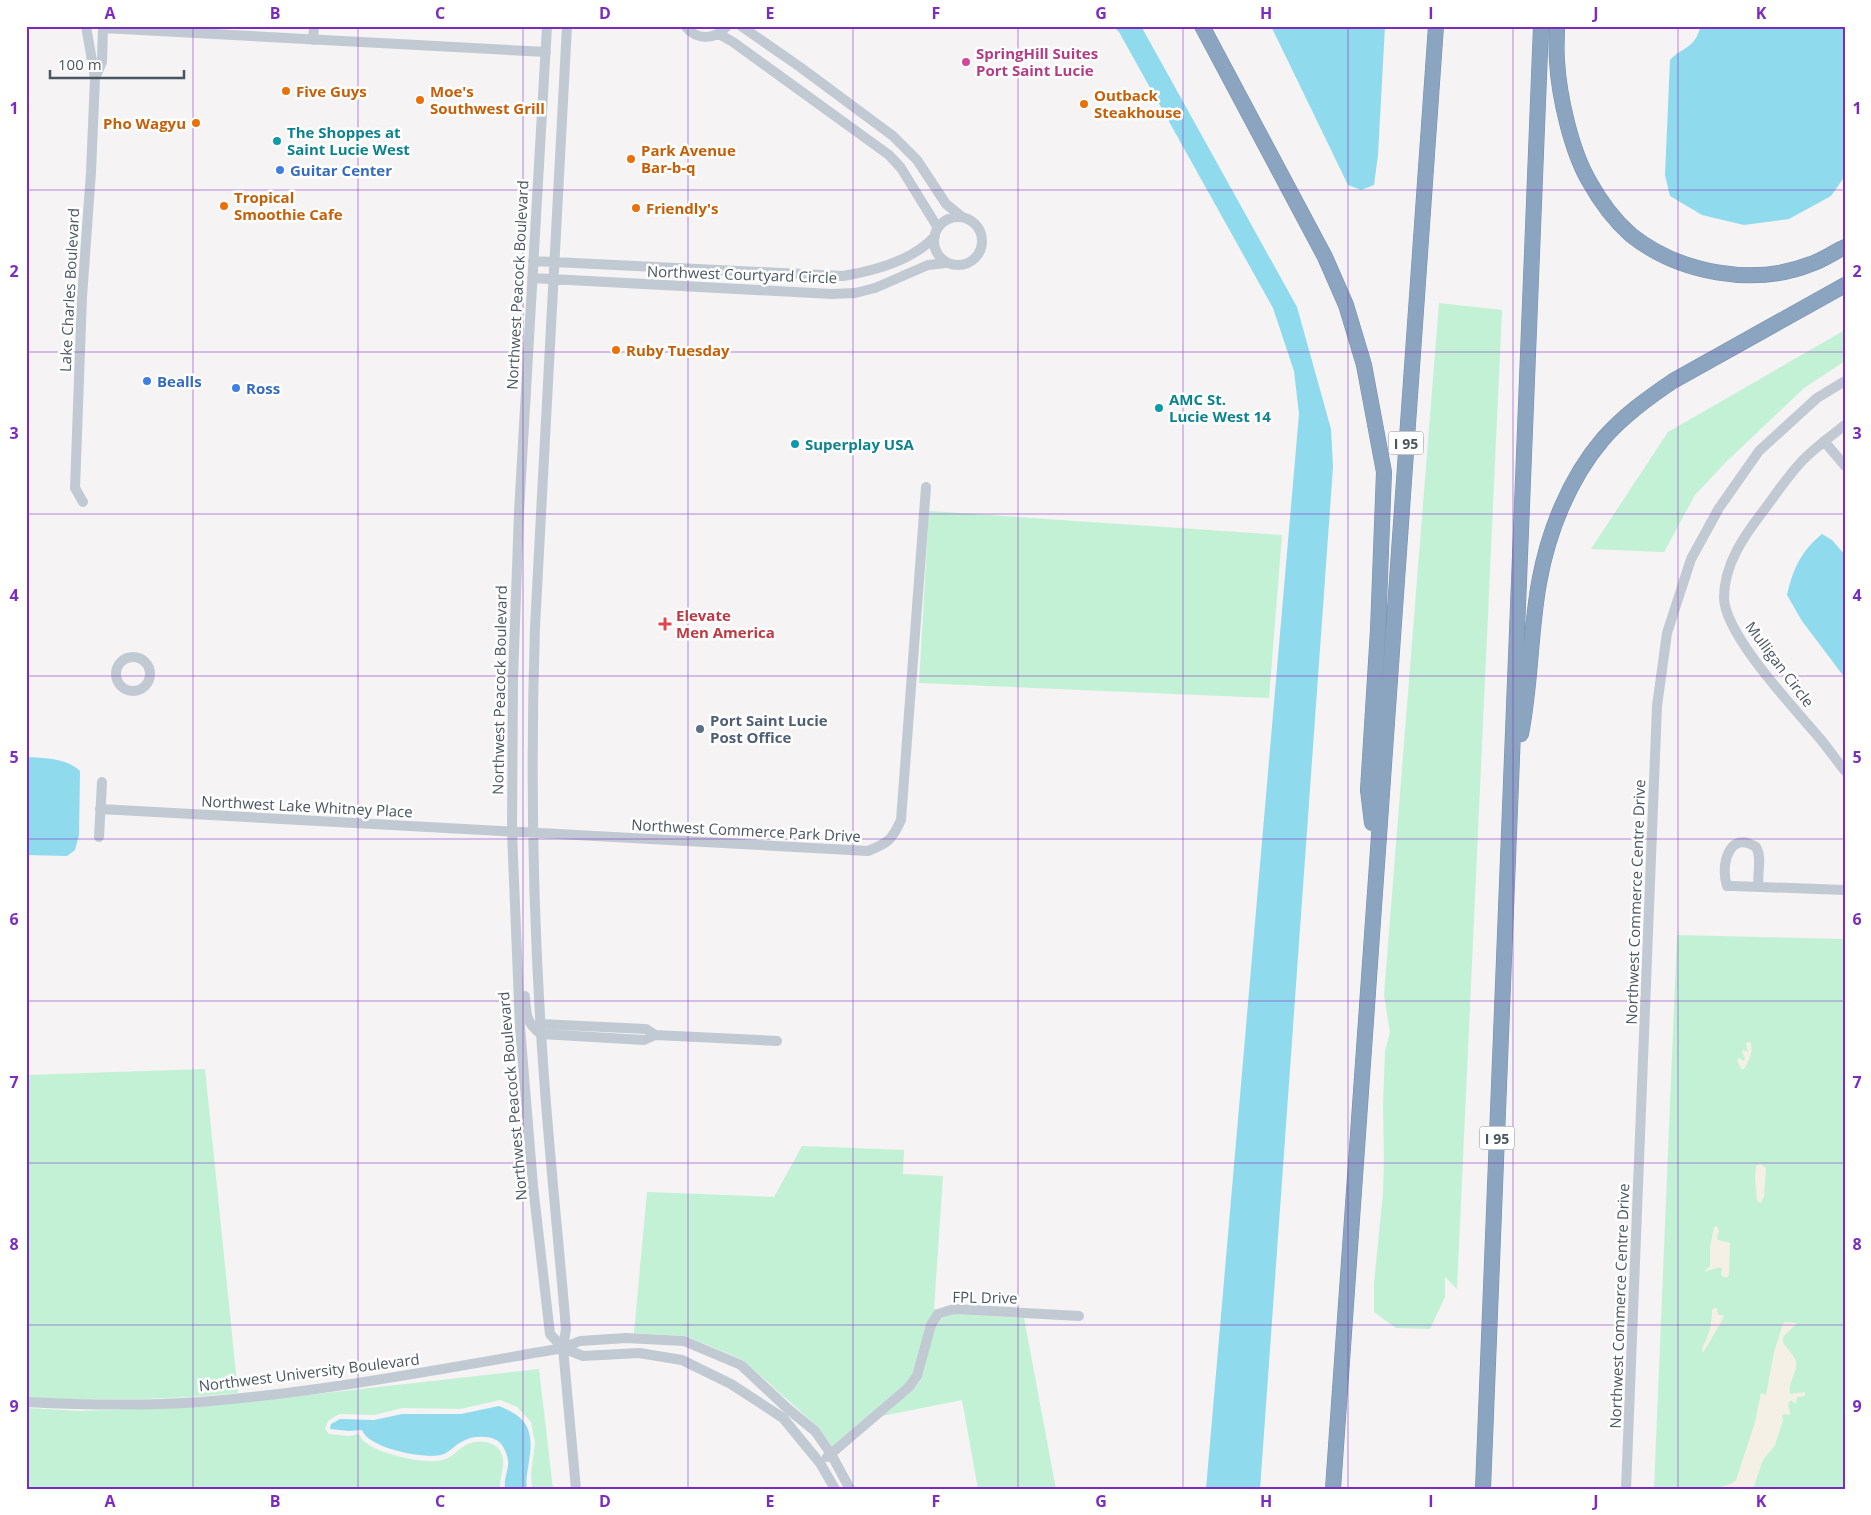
<svg xmlns="http://www.w3.org/2000/svg" width="1871" height="1515" font-family="'Open Sans',sans-serif">
<style>
.green{fill:#c3f1d5}
.sand{fill:#f5f0e5}
.water{fill:#90daee}
.lines{fill:none;stroke-linecap:round;stroke-linejoin:round}
.highway-casing{stroke:#7690ad;stroke-width:16}
.minor{stroke:#c1cad2;stroke-width:10}
.highway{stroke:#8ba5c1;stroke-width:15}
.grid{fill:none;stroke:#7b2cbf;stroke-width:1;stroke-opacity:0.55}
.hotel-dot{fill:#d1479c;stroke:#fff;stroke-width:2}
.food-dot{fill:#e8710a;stroke:#fff;stroke-width:2}
.culture-dot{fill:#0f9aa8;stroke:#fff;stroke-width:2}
.shop-dot{fill:#3f7fe0;stroke:#fff;stroke-width:2}
.health-dot{fill:#e0444e;stroke:#fff;stroke-width:2}
.service-dot{fill:#5c6f8a;stroke:#fff;stroke-width:2}
.labels{text-anchor:middle;dominant-baseline:central;stroke-width:5;stroke-linejoin:round;paint-order:stroke}
.shield{fill:#fff;stroke:#808990;stroke-width:1}
.shield-label{font-size:14px;font-weight:bold;fill:#4a5661}
.hotel-label{font-size:15px;font-weight:bold;fill:#b23c85;stroke:#fff;text-anchor:start}
.food-label{font-size:15px;font-weight:bold;fill:#c56008;stroke:#fff;text-anchor:start}
.culture-label{font-size:15px;font-weight:bold;fill:#0d838f;stroke:#fff;text-anchor:start}
.shop-label{font-size:15px;font-weight:bold;fill:#366cbe;stroke:#fff;text-anchor:start}
.street-label{font-size:15px;fill:#4a5661;stroke:#fff}
.health-label{font-size:15px;font-weight:bold;fill:#be3a42;stroke:#fff;text-anchor:start}
.service-label{font-size:15px;font-weight:bold;fill:#4e5e75;stroke:#fff;text-anchor:start}
.neatline{fill:none;stroke:#7b2cbf;stroke-width:2}
.grid-label{font-size:16px;text-anchor:middle;font-weight:bold;fill:#7b2cbf}
</style>
<rect width="100%" height="100%" fill="#f5f3f3"/>
<path class="green" d="M1439 303 1502 310 1457 1289 1445 1277V1297L1430 1329 1396 1328 1374 1312V1283L1383 1193 1384 1161 1383 1106 1385 1051 1390 1032 1384 995Z
M1845 330V361L1804 388 1727 461 1695 495 1664 552 1591 549 1668 432Z
M929 511 1282 535 1269 698 919 683Z
M1677 935 1845 939V1489H1654Z
M205 1069 238 1393C168 1400 97 1401 26 1398V1075Z
M802 1146 904 1150 903 1174 943 1176 934 1309H937L913 1374 906 1383 832 1446 818 1427 743 1360 686 1336 634 1333 647 1192 774 1197Z
M954 1314 1024 1318 1056 1489H978L962 1400 882 1416 912 1391 921 1380 935 1327 941 1319Z
M539 1369 553 1489H532L531 1474 535 1443 531 1422 517 1407 500 1400 460 1409 402 1408 374 1415 339 1414 328 1421 325 1429 329 1434 349 1436 359 1434C365 1453 426 1465 443 1460 459 1455 461 1440 484 1442 489 1442 495 1445 498 1448 509 1462 499 1474 500 1489H26V1408L81 1411 200 1407Z"/>
<path class="sand" d="M1750 1042C1754 1051 1749 1061 1744 1069L1742 1070 1737 1061 1739 1058 1744 1061 1745 1058 1742 1052 1743 1050 1748 1052 1746 1043Z
M1760 1164 1766 1168 1764 1196 1761 1203 1757 1201 1755 1178 1756 1166Z
M1717 1226 1719 1231 1717 1237 1718 1240 1730 1243 1729 1275 1726 1278 1721 1275 1722 1269 1720 1267 1704 1272 1710 1266V1247L1714 1227Z
M1714 1308H1717L1718 1315H1722L1724 1317 1703 1353 1702 1348C1709 1336 1712 1324 1712 1310Z
M1785 1322 1797 1323 1783 1337V1343C1787 1348 1792 1353 1795 1359 1800 1370 1787 1382 1790 1394L1805 1392V1396L1797 1397 1796 1404 1791 1400C1785 1406 1791 1409 1790 1415L1784 1414 1782 1416 1783 1420 1775 1445 1763 1460 1753 1489H1714L1731 1484 1736 1480 1755 1422 1761 1393 1766 1395 1774 1352 1783 1324Z"/>
<path class="water" d="M1113 26H1141L1297 307 1331 429 1333 467 1260 1489H1206L1299 414 1294 371 1273 308 1119 32Z
M1271 26H1385L1378 155 1374 185 1361 190 1348 185Z
M1701 26H1845V176L1831 196 1789 219 1744 225 1702 215 1670 196 1665 175 1670 60C1678 51 1687 49 1693 42 1697 38 1699 31 1701 26Z
M1822 534 1832 540 1845 555V678L1802 621 1787 595C1793 569 1801 551 1822 534Z
M26 757C44 758 67 758 80 771L79 835 75 850 67 856 26 855Z
M499 1406C528 1417 534 1431 529 1461 528 1471 525 1479 527 1489H505C503 1471 515 1466 502 1445 499 1440 491 1437 485 1437 473 1436 464 1439 454 1447 450 1450 446 1454 441 1455 423 1459 368 1448 362 1430L349 1431 330 1429 331 1424 340 1419 374 1420 402 1414H461Z"/>
<g class="lines">
<defs>
<path id="highway" d="M1202 26 1325 257 1346 305 1364 365 1384 472 1378 630 1368 790 1372 823
M1557 26C1557 38 1556 49 1557 61 1559 96 1571 150 1589 181 1600 201 1614 220 1631 235 1679 273 1753 287 1811 264 1823 260 1834 252 1845 247
M1521 734C1531 684 1530 633 1539 583 1548 532 1569 479 1603 439 1623 416 1648 398 1673 381L1845 285
M1333 1489 1436 26
M1483 1489 1541 26"/>
</defs>
<use href="#highway" class="highway-casing"/>
<path class="minor" d="M547 26 519 512 513 679 512 832 520 1027 533 1186 550 1334 563 1348 583 1356 639 1353 682 1360 731 1384 783 1418 820 1463 835 1489
M567 26 535 627C530 777 533 927 544 1077 550 1161 559 1245 566 1329L563 1348 576 1489
M685 26C697 41 715 40 727 26
M741 26 800 67 893 136 917 160 946 204 962 217
M103 28 546 52
M719 34 733 42 889 155 901 168 938 228
M313 40 314 26
M95 78 102 62 103 26
M934 241a24 24 0 1 1 48 0a24 24 0 1 1-48 0Z
M533 261 843 276C873 271 914 260 935 236
M532 278 832 294 855 293 875 288 928 265 946 263
M1845 425C1831 436 1816 447 1804 459 1789 474 1777 493 1764 510 1744 536 1724 564 1724 598 1725 636 1797 711 1822 741 1830 751 1837 761 1845 771
M1824 441 1845 466
M83 502 75 488 82 297 91 172 95 78 86 26
M116 674a17 17 0 1 1 34 0a17 17 0 1 1-34 0Z
M100 809 868 851C888 843 892 840 901 820L926 487
M99 837 102 782
M1759 887C1756 874 1763 859 1756 847 1729 829 1720 866 1727 886H1733L1845 890
M525 996C526 1014 526 1023 541 1034L644 1040 655 1035
M541 1024 646 1029 655 1035 777 1041
M26 1402C84 1405 142 1406 200 1402 322 1392 442 1369 563 1348L580 1341 626 1338 684 1341 741 1365 788 1409 815 1431 831 1454 850 1489
M827 1457 909 1387 917 1376 931 1325 938 1314 954 1309 1079 1316
M1626 1489 1657 706 1667 633 1691 559 1719 508 1759 451 1817 398 1845 381"/>
<use href="#highway" class="highway"/>
</g>
<path class="grid" d="M193 26V1489M358 26V1489M523 26V1489M688 26V1489M853 26V1489M1018 26V1489M1183 26V1489M1348 26V1489M1513 26V1489M1678 26V1489M26 190H1845M26 352H1845M26 514H1845M26 676H1845M26 839H1845M26 1001H1845M26 1163H1845M26 1325H1845"/>
<circle class="hotel-dot" cx="966" cy="62" r="5"/>
<g class="food-dot">
<circle cx="286" cy="91" r="5"/>
<circle cx="420" cy="100" r="5"/>
<circle cx="1084" cy="104" r="5"/>
<circle cx="196" cy="123" r="5"/>
<circle cx="631" cy="159" r="5"/>
<circle cx="224" cy="206" r="5"/>
<circle cx="636" cy="208" r="5"/>
<circle cx="616" cy="350" r="5"/>
</g>
<g class="culture-dot">
<circle cx="277" cy="141" r="5"/>
<circle cx="1159" cy="408" r="5"/>
<circle cx="795" cy="444" r="5"/>
</g>
<g class="shop-dot">
<circle cx="280" cy="170" r="5"/>
<circle cx="147" cy="381" r="5"/>
<circle cx="236" cy="388" r="5"/>
</g>
<path class="health-dot" d="M662.5 616.5h5v5h5v5h-5v5h-5v-5h-5v-5h5z"/>
<circle class="service-dot" cx="700" cy="729" r="5"/>
<g class="labels">
<g class="shield">
<rect x="1388.5" y="431.5" width="35" height="23" rx="4"/>
<rect x="1479.5" y="1126.5" width="35" height="23" rx="4"/>
</g>
<g class="shield-label">
<text x="1406" y="443">I 95</text>
<text x="1497" y="1138">I 95</text>
</g>
<g class="hotel-label">
<text x="976" y="53">SpringHill Suites<tspan x="976" dy="17">Port Saint Lucie</tspan></text>
</g>
<g class="food-label">
<text x="296" y="91">Five Guys</text>
<text x="430" y="91">Moe's<tspan x="430" dy="17">Southwest Grill</tspan></text>
<text x="1094" y="95">Outback<tspan x="1094" dy="17">Steakhouse</tspan></text>
<text x="186" y="123" text-anchor="end">Pho Wagyu</text>
<text x="641" y="150">Park Avenue<tspan x="641" dy="17">Bar-b-q</tspan></text>
<text x="234" y="197">Tropical<tspan x="234" dy="17">Smoothie Cafe</tspan></text>
<text x="646" y="208">Friendly's</text>
<text x="626" y="350">Ruby Tuesday</text>
</g>
<g class="culture-label">
<text x="287" y="132">The Shoppes at<tspan x="287" dy="17">Saint Lucie West</tspan></text>
<text x="1169" y="399">AMC St.<tspan x="1169" dy="17">Lucie West 14</tspan></text>
<text x="805" y="444">Superplay USA</text>
</g>
<g class="shop-label">
<text x="290" y="170">Guitar Center</text>
<text x="157" y="381">Bealls</text>
<text x="246" y="388">Ross</text>
</g>
<g class="street-label">
<text transform="translate(742 274) rotate(2)">Northwest Courtyard Circle</text>
<text transform="translate(517 285) rotate(-87)">Northwest Peacock Boulevard</text>
<text transform="translate(69 290) rotate(-87)">Lake Charles Boulevard</text>
<text transform="translate(1780 664) rotate(53)">Mulligan Circle</text>
<text transform="translate(499 690) rotate(-89)">Northwest Peacock Boulevard</text>
<text transform="translate(307 806) rotate(3)">Northwest Lake Whitney Place</text>
<text transform="translate(746 830) rotate(3)">Northwest Commerce Park Drive</text>
<text transform="translate(1635 902) rotate(-88)">Northwest Commerce Centre Drive</text>
<text transform="translate(512 1096) rotate(-95)">Northwest Peacock Boulevard</text>
<text transform="translate(985 1297) rotate(1)">FPL Drive</text>
<text transform="translate(1619 1306) rotate(-88)">Northwest Commerce Centre Drive</text>
<text transform="translate(309 1372) rotate(-7)">Northwest University Boulevard</text>
</g>
<g class="health-label">
<text x="676" y="615">Elevate<tspan x="676" dy="17">Men America</tspan></text>
</g>
<g class="service-label">
<text x="710" y="720">Port Saint Lucie<tspan x="710" dy="17">Post Office</tspan></text>
</g>
</g>
<rect width="1871" height="1515" fill="none" stroke="#ffffff" stroke-width="55"/>
<path d="M50 70v8h134v-8" fill="none" stroke="#4a5661" stroke-width="2.5"/>
<text x="58" y="70" font-size="15" fill="#4a5661" stroke="#ffffff" stroke-width="4" paint-order="stroke">100 m</text>
<rect x="28" y="28" width="1816" height="1460" class="neatline"/>
<g class="grid-label">
<text x="110" y="19">A</text>
<text x="275" y="19">B</text>
<text x="440" y="19">C</text>
<text x="605" y="19">D</text>
<text x="770" y="19">E</text>
<text x="936" y="19">F</text>
<text x="1101" y="19">G</text>
<text x="1266" y="19">H</text>
<text x="1431" y="19">I</text>
<text x="1596" y="19">J</text>
<text x="1761" y="19">K</text>
<text x="14" y="114">1</text>
<text x="1857" y="114">1</text>
<text x="14" y="277">2</text>
<text x="1857" y="277">2</text>
<text x="14" y="439">3</text>
<text x="1857" y="439">3</text>
<text x="14" y="601">4</text>
<text x="1857" y="601">4</text>
<text x="14" y="763">5</text>
<text x="1857" y="763">5</text>
<text x="14" y="925">6</text>
<text x="1857" y="925">6</text>
<text x="14" y="1088">7</text>
<text x="1857" y="1088">7</text>
<text x="14" y="1250">8</text>
<text x="1857" y="1250">8</text>
<text x="14" y="1412">9</text>
<text x="1857" y="1412">9</text>
<text x="110" y="1507">A</text>
<text x="275" y="1507">B</text>
<text x="440" y="1507">C</text>
<text x="605" y="1507">D</text>
<text x="770" y="1507">E</text>
<text x="936" y="1507">F</text>
<text x="1101" y="1507">G</text>
<text x="1266" y="1507">H</text>
<text x="1431" y="1507">I</text>
<text x="1596" y="1507">J</text>
<text x="1761" y="1507">K</text>
</g>
</svg>
